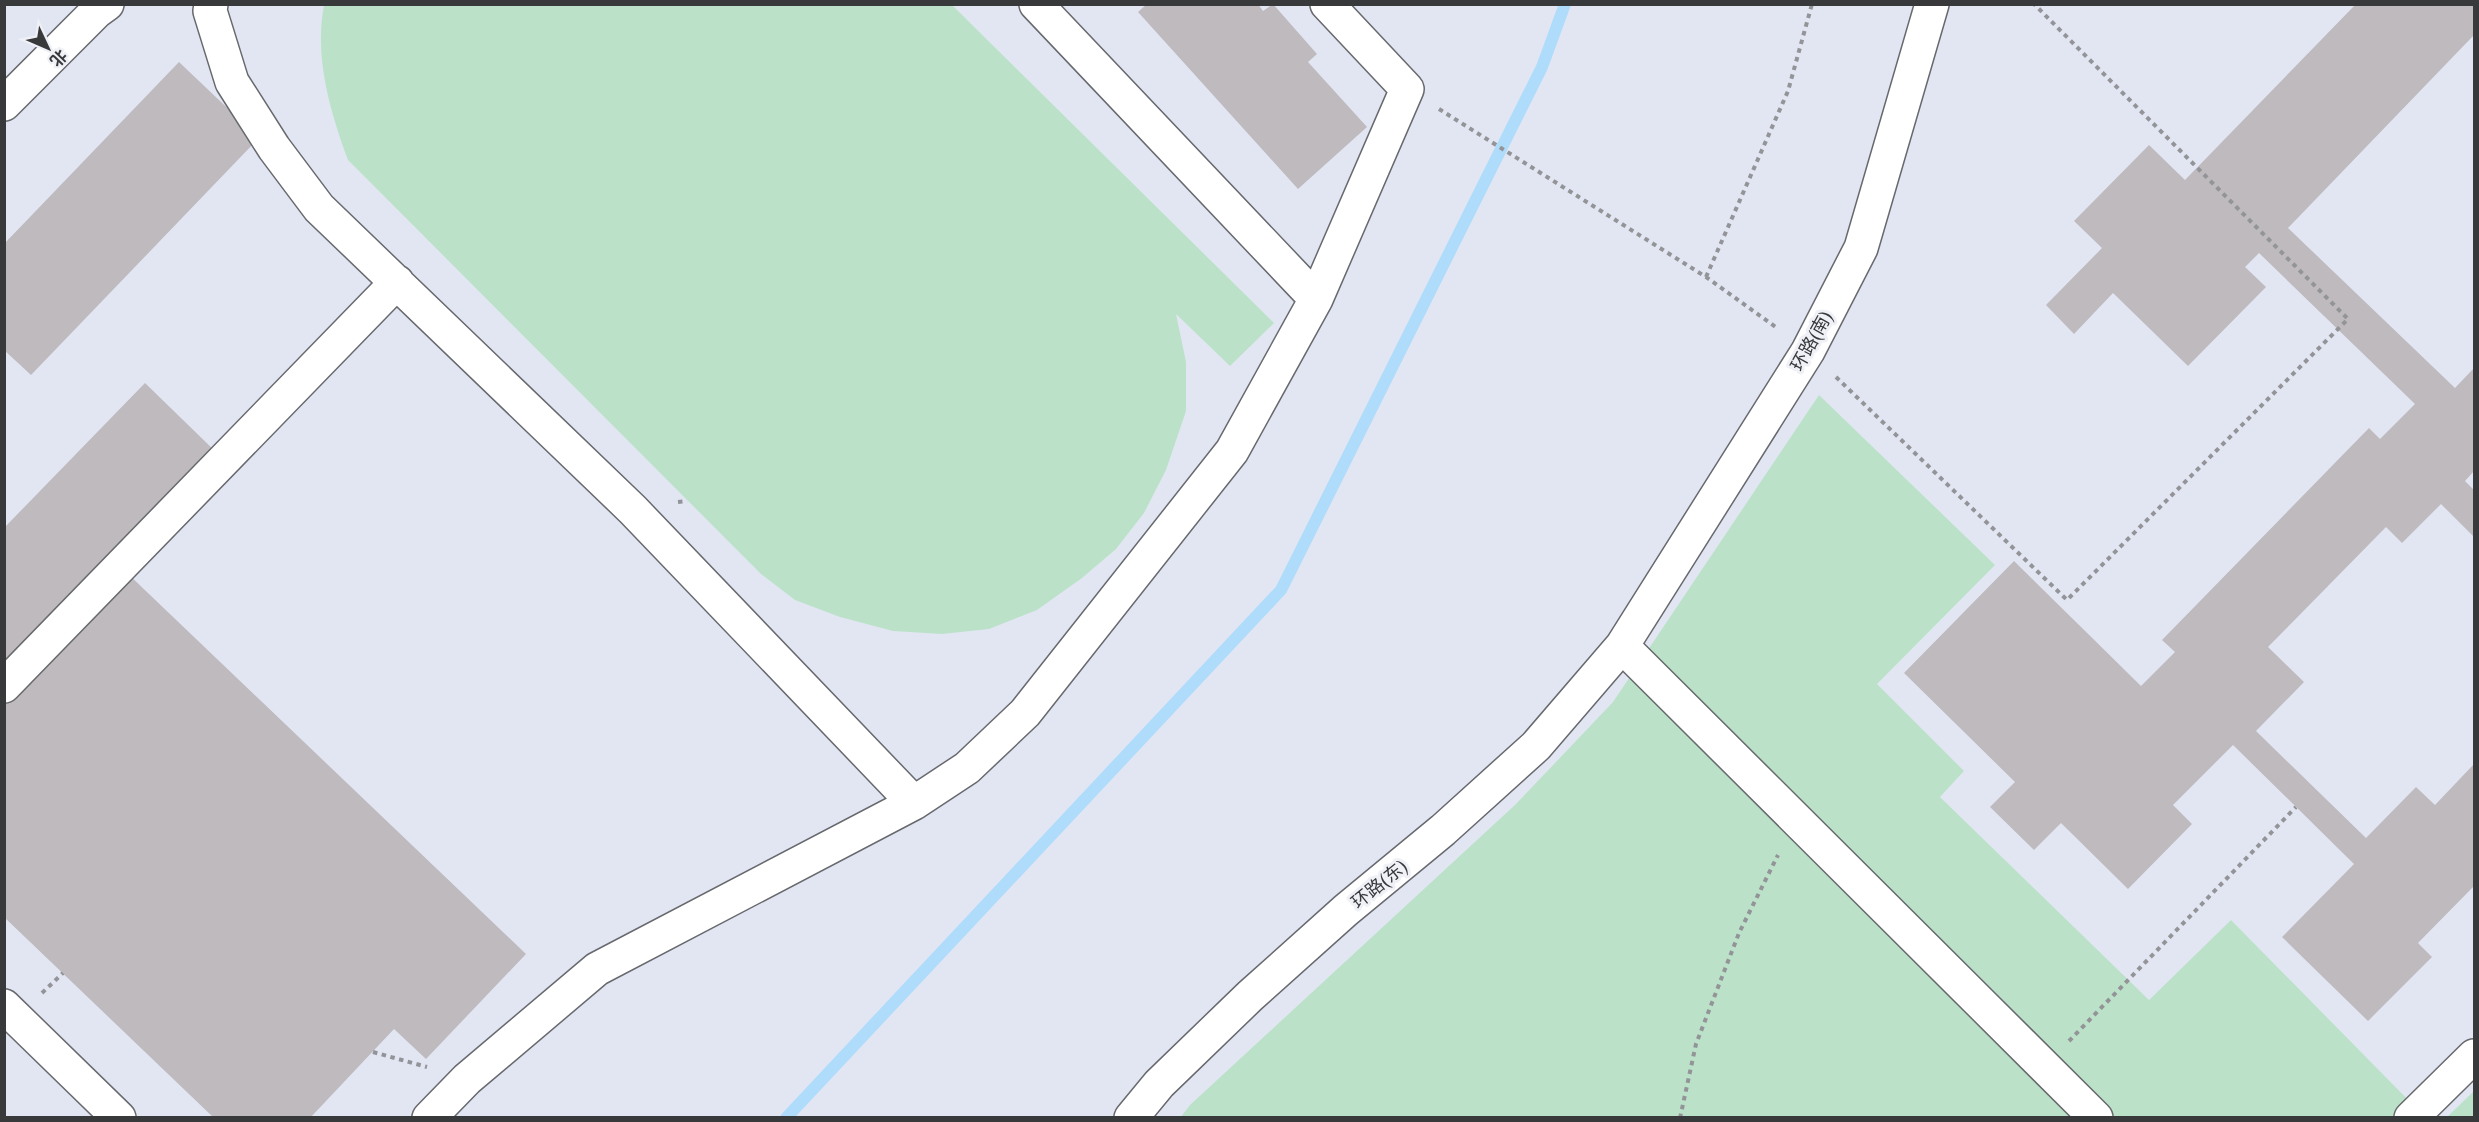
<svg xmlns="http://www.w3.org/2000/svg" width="2479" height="1122" font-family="Lora,'Noto Sans SC',serif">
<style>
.built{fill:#e2e6f3}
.green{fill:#bbe2c9}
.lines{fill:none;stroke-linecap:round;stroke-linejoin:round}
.stream{stroke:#afdcfa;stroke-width:12}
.building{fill:#bebabe}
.minor-casing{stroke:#67696d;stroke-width:36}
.path{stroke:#939498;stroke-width:4;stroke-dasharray:4.5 4.5;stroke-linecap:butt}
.minor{stroke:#fff;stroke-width:33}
.labels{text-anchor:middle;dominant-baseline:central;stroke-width:6;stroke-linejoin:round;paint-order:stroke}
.street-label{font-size:18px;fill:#38393b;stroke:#eff1f7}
</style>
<rect width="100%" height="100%" fill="#eff1f7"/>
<path class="built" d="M5 5H2474V1117H5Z"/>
<path class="green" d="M324 5H952L1274 323 1230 366 1176 314 1186 362V411L1166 470 1144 513 1116 549 1082 578 1037 610 989 629 942 634 893 631 840 617 795 600 761 574 348 160C330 111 314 57 324 5Z
M1819 395 1995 565 1877 684 1964 771 1940 797 2149 1000 2231 920 2425 1117 1180 1118 1190 1105 1516 804 1613 702Z
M2474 1091V1117H2447Z"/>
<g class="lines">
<path class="stream" d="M786 1118 1281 590 1542 67 1565 4"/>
</g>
<path class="building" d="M1147 4H1258L1263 11 1273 4 1317 54 1308 62 1367 127 1298 189 1138 12Z
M2356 4H2474V35L2288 228 2455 388 2474 368V471L2465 481 2474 490V537L2441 504 2402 543 2386 527 2268 647 2304 682 2256 731 2366 838 2416 787 2435 805 2474 764V886L2418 943 2432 957 2368 1021 2282 937 2354 864 2233 745 2173 805 2192 824 2128 889 2061 823 2034 850 1990 807 2015 782 1904 673 2014 561 2141 686 2175 652 2162 640 2369 428 2380 439 2415 404 2259 253 2245 267 2266 287 2188 366 2113 293 2074 334 2046 305 2102 248 2074 221 2149 145 2185 180Z
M179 62 259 138 31 375 4 350V244Z
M145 383 218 454 4 676V528Z
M126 572 526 954 426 1059 394 1029 310 1118H214L4 917V699Z"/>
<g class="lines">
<defs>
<path id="minor" d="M211 4 210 11 232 82 274 148 319 208 633 510 914 803
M1036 4 1316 299
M4 104 96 12 107 4
M1622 646 2096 1118
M4 686 397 282
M4 1006 119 1118
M429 1118 467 1079 597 969 914 803 967 768 1025 713 1232 451 1316 299 1407 89 1327 4
M1131 1118 1159 1084 1250 996 1346 910 1443 830 1536 746 1622 646 1808 351 1861 248 1932 4
M2411 1118 2474 1056"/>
</defs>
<use href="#minor" class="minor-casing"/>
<path class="path" d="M1439 109 1706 277 1777 328
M1706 277 1788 91 1812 4
M1836 377 2067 600 2348 319 2034 4
M678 502 687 501
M42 993 63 973
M2069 1041 2296 807
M373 1052 427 1067
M1680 1118 1696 1044 1739 933 1778 855"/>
<use href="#minor" class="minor"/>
</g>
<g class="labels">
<g class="street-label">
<text transform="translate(1811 341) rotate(-61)">环路(南)</text>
<text transform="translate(1379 884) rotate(-39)">环路(东)</text>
</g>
</g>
<rect width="2479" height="1122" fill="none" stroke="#38393b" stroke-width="12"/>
<g transform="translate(48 48) rotate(134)" stroke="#eff1f7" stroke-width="4.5" paint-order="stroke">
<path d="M0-4.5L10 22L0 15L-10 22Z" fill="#38393b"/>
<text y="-9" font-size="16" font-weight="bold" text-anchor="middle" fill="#38393b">北</text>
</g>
</svg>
